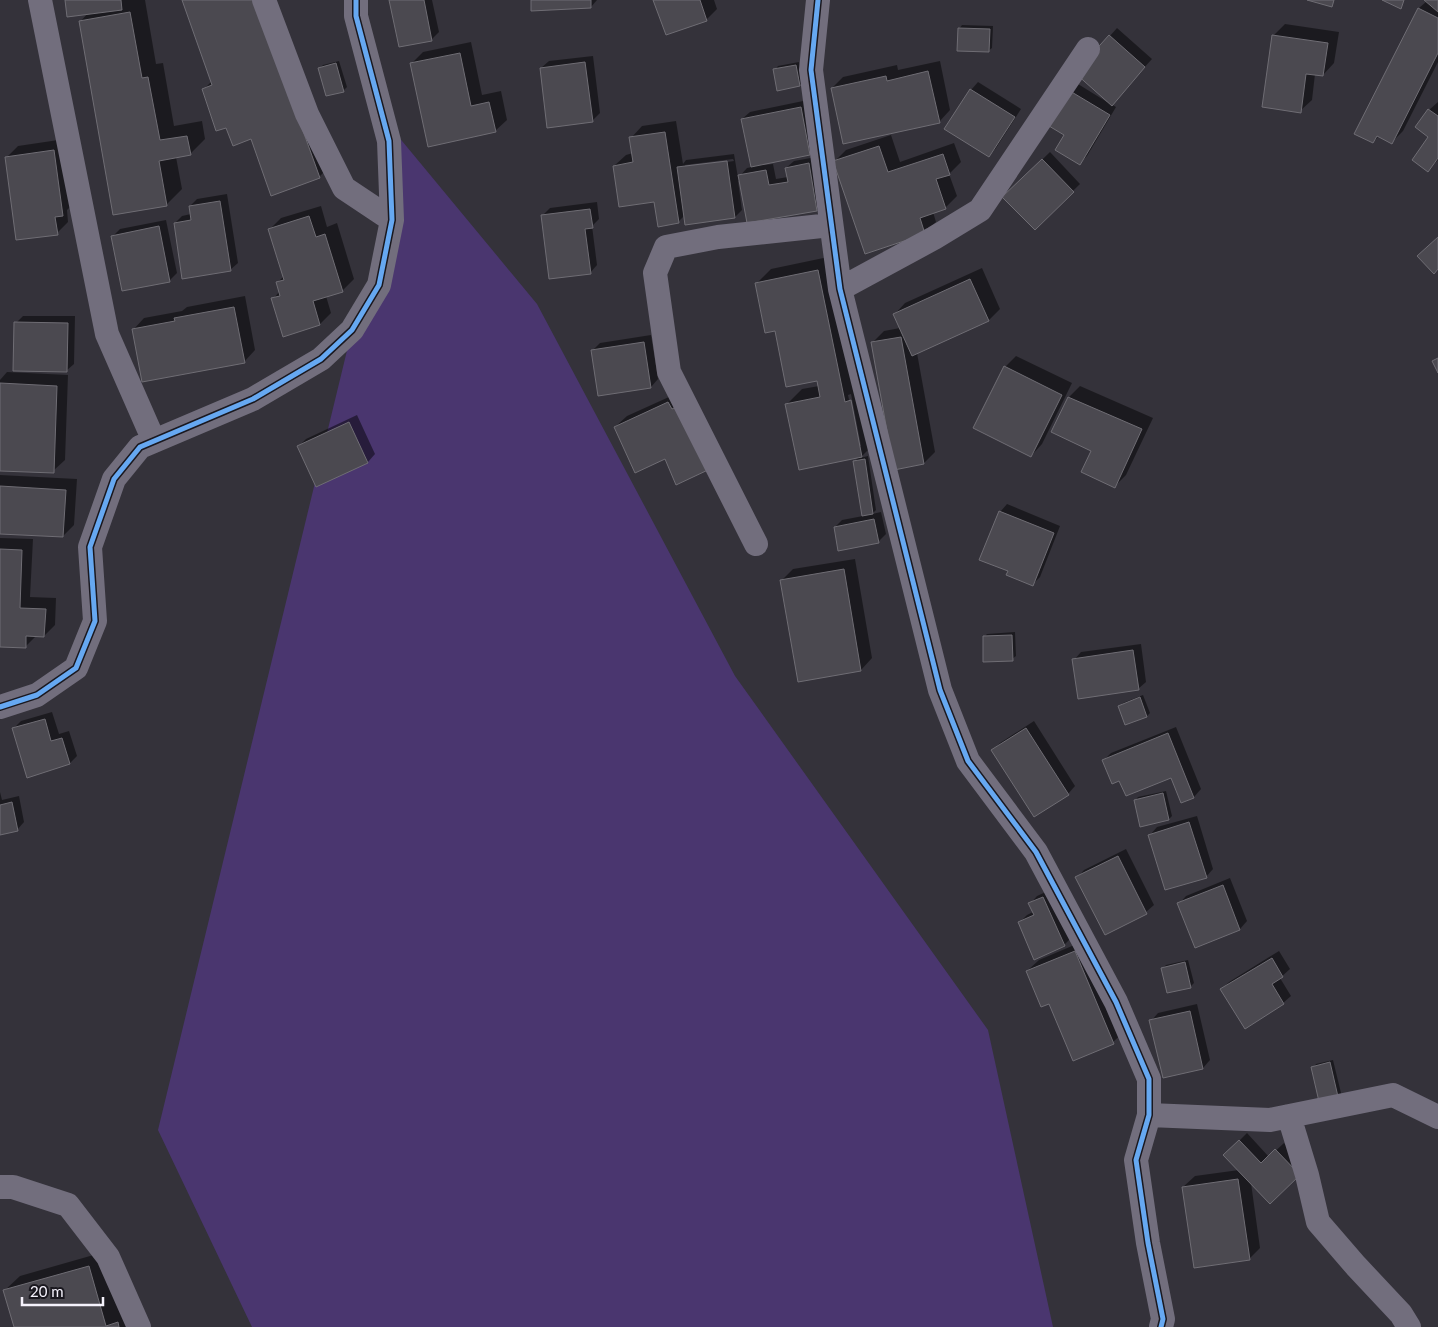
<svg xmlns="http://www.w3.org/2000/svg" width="1438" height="1327" font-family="Lato,sans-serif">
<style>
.green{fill:#4a366f}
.shadow{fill:#0007;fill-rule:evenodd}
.building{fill:#4b4950;stroke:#6f6d74}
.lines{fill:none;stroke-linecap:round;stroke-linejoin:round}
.minor{stroke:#726e7d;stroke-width:24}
.cycleway-casing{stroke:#1a181f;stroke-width:8}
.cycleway{stroke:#66a8f1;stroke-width:5}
</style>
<rect width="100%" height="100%" fill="#34323a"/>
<path class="green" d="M383 118 537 304 735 676 988 1030 1053 1327H252L158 1130 352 330 379 285Z"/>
<path class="shadow" d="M66 0H145L156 64 163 63 174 126 202 121 205 139 190 154 176 157 182 189 167 204 114 214 80 22 88 13Z
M183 0 334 162 319 177 252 138 227 126 203 90 212 81Z
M390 0H432L439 32 431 40Z
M532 0H597L591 7Z
M655 0H714L717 9 706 20Z
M1426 0H1438V62L1403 131 1392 142 1379 136 1373 142 1356 133 1419 8 1427 1Z
M1285 24 1339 32 1334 63 1323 75 1315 74 1312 100 1300 111 1273 36Z
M962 25 993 26 992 48 988 51 959 29Z
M1117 28 1152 59 1111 104 1116 107 1087 156 1079 164 1066 135 1071 92 1078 84 1107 102 1108 101 1077 73Z
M471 42 482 95 501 91 507 120 495 131 411 64 423 52Z
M593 56 600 113 592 121 541 68 549 61Z
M339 61 347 87 343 91 320 68 323 65Z
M940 61 950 110 939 122 832 88 843 77 897 65 898 70Z
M799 62 803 81 800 85 778 89 775 70 778 66Z
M978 82 1021 109 996 148 989 156 971 90Z
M808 100 817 146 810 154 763 163 764 165 773 164 776 179 788 177 786 168 794 161 816 157 824 202 817 210 748 222 740 180 738 181 742 210 735 217 685 215 678 222 655 200 614 166 626 155 633 153 631 138 642 126 676 121 683 164 686 160 734 154 738 178 747 168 752 167 742 119 750 112ZM733 159 734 161 685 168V165Z
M1438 102V160L1427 170 1430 137 1429 110Z
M891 135 900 162 954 143 961 162 949 174 957 196 945 208 933 212 936 222 924 233 835 161 846 150Z
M65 139 74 203 67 210 68 222 57 233 7 157 18 146Z
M1050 152 1080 184 1035 228 1004 197Z
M227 194 238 263 230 270 175 223 182 216 191 214 190 206 197 199Z
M597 202 599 219 592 226 597 265 590 273 542 216 550 208Z
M321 206 327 227 337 223 354 279 342 291 326 296 331 313 320 324 273 299 280 291 277 283 284 276 270 229 281 218Z
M166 220 177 273 169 281 113 236 120 229Z
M833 256 877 441 860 458 868 456 876 510 872 514 881 512 886 534 878 542 835 527 842 520 863 516 855 461 860 456 787 404 802 389 819 386 818 379 776 330 756 284 771 269ZM851 394 861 446H859L848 395Z
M982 268 1000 309 989 320 917 353 935 452 924 463 872 343 884 331 900 328 894 315 905 303Z
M245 296 255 350 244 362 133 330 144 318 182 311 187 307Z
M23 316H75L74 364 66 371 16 323Z
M651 335 658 379 651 387 592 351 600 343Z
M1016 356 1072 383 1042 444 1031 456 1005 367Z
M7 372 68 375 65 460 53 471 0 469V380Z
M1080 386 1153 418 1126 475 1115 486 1092 450 1053 431 1069 397Z
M680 392 665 458 615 427 627 416Z
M357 415 375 454 368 462 316 485 298 447 306 439Z
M0 475 77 479 74 525 63 536 0 533Z
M1007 504 1060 526 1040 577 1033 584 1000 512Z
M0 538 33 539 30 597 56 598 55 625 44 636H36L25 647 0 646Z
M855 559 872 658 861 670 781 581 793 569Z
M1015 632 1016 656 1012 659 984 637 987 634Z
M1141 644 1146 682 1138 689 1074 660 1081 652Z
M1143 695 1150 713 1147 716 1126 724 1120 706 1123 703Z
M52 712 59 734 69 731 77 756 70 763 13 729 21 721Z
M1034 721 1075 786 1068 794 993 750 1000 743Z
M1176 727 1201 789 1194 797 1182 802 1171 776 1120 780 1103 761 1111 753Z
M1166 791 1172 816 1169 819 1135 801 1138 797Z
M0 792 2 800 19 796 24 822 17 830 0 834Z
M1197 816 1213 869 1206 877 1150 835 1157 827Z
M1126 849 1154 905 1146 912 1105 933 1077 878 1084 870Z
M1230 878 1247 921 1240 929 1195 946 1179 904 1186 896Z
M1050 890 1071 938 1064 945 1019 923 1027 915 1033 912 1030 904 1037 896Z
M1086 940 1125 1031 1113 1042 1049 1002 1027 971 1039 960Z
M1279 951 1290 969 1280 978 1291 996 1283 1003 1222 989 1229 982Z
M1188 960 1194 983 1190 987 1163 968 1166 965Z
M1197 1004 1210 1060 1203 1068 1164 1077 1151 1021 1158 1013Z
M1333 1060 1342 1097 1339 1100 1313 1068 1316 1064Z
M1247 1133 1269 1157 1284 1143 1306 1167 1251 1183 1260 1248 1249 1259 1183 1187 1195 1176 1239 1170 1225 1155Z
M104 1252 139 1327H15L4 1291 20 1276Z"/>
<path class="building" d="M65 0H121L122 10 67 17Z
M182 0H256L320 178 271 196 251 139 233 146 226 128 216 131 202 89 212 85Z
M389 0H424L432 41 399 47Z
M531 0H591V8L531 11Z
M653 0H700L707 21 666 35Z
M1307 0H1334L1332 7Z
M1382 0H1404L1401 9Z
M1424 0H1438V12Z
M1418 8 1438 18V53L1392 144 1377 136 1373 143 1354 134Z
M130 12 142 78 148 77 160 140 187 136 191 155 159 161 167 206 113 215 79 21Z
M958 28 990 29 989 52 957 51Z
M1109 35 1145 67 1112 106 1075 73Z
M1272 35 1328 43 1323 76 1306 74 1301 113 1262 107Z
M460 53 471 106 489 102 496 132 428 147 410 63Z
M585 62 593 122 547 128 540 68Z
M336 63 344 92 326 96 318 68Z
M796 65 800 86 777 91 773 69Z
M928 71 940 123 843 144 831 88 886 76 887 81Z
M970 89 1015 117 989 157 944 129Z
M1070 91 1110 115 1080 165 1055 150 1064 135 1049 126Z
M801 107 810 155 751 167 741 119Z
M1428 109 1438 116V158L1428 172 1412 160 1428 137 1415 127Z
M665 132 679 223 658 227 654 202 619 207 613 166 633 162 629 137Z
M879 146 888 172 943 154 950 175 936 179 946 209 920 218 925 234 865 254 833 161Z
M54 150 63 216 55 217 58 235 16 240 5 157Z
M1042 159 1074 192 1035 230 1002 197Z
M727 161 735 218 685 225 677 167Z
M809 163 817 211 747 223 738 175 766 170 769 185 788 182 785 168Z
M220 201 231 271 182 279 174 223 191 220 189 206Z
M590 209 593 228 585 229 591 274 549 279 541 215Z
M309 216 316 237 325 234 343 292 313 301 320 325 283 337 271 298 280 296 276 282 284 280 268 229Z
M159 226 170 282 122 291 111 236Z
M1438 237V269L1434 274 1417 256Z
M818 270 845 402 851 400 862 457 799 470 785 404 820 397 817 381 786 387 775 331 765 333 755 283Z
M970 279 989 321 912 356 893 314Z
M234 307 245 363 142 382 132 329 175 321 174 318Z
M14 322 68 323 67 372 13 371Z
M901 337 924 464 894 470 871 342Z
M644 342 651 388 598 396 591 350Z
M1438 358V373L1432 361Z
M1004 366 1062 395 1031 457 973 428Z
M0 383 57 386 54 473 0 471Z
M1068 397 1142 429 1115 488 1081 472 1091 451 1051 432Z
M668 402 672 409 680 405 710 469 676 485 665 459 635 473 614 427Z
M349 422 368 463 316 487 297 446Z
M865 459 873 514 862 516 853 461Z
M0 486 66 490 63 537 0 534Z
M999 511 1054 533 1033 586 1006 575 1008 571 979 560Z
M874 519 879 543 838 551 834 527Z
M0 549 22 550 20 608 46 609 44 637 26 636V648L0 647Z
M844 569 861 671 798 682 780 580Z
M1012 635 1013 661 983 662V636Z
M1133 650 1139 690 1078 699 1072 659Z
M1140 697 1147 717 1125 725 1118 706Z
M45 719 51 741 62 738 70 764 27 778 12 728Z
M1026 728 1069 795 1034 817 991 750Z
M1168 733 1194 798 1181 803 1171 778 1126 796 1119 781 1112 784 1102 760Z
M1163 793 1169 820 1140 827 1134 800Z
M12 802 18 831 0 835V805Z
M1189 822 1207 878 1165 890 1148 835Z
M1118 856 1147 914 1105 935 1075 877Z
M1223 885 1240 930 1195 948 1177 903Z
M1043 897 1065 946 1034 960 1018 922 1034 915 1028 903Z
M1075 951 1114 1044 1073 1061 1049 1004 1041 1007 1026 971Z
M1272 958 1283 977 1272 984 1284 1004 1245 1029 1220 989Z
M1185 962 1191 988 1167 993 1161 968Z
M1190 1011 1203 1069 1163 1078 1149 1020Z
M1330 1062 1339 1101 1320 1106 1311 1067Z
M1239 1140 1261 1163 1275 1149 1300 1175 1270 1204 1223 1155Z
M1238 1179 1250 1260 1194 1268 1182 1187Z
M89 1266 106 1326 118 1322 119 1327H14L3 1290Z"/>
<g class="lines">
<path class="minor" d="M40 0 107 334 154 441
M264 0 307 114 344 188 392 220
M818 0 811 70 840 289 940 690 968 761 1036 852 1116 1002 1149 1079V1115L1136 1160 1148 1243 1163 1319 1161 1327
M840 289 934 238 980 210 1088 49
M756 544 669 372 655 273 666 247 718 237 831 225
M0 707 37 695 76 668 95 621 90 547 114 479 140 447 253 399 321 359 352 330 379 285 392 220 389 141 356 16V0
M1149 1115 1270 1120 1393 1095 1438 1117
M1289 1116 1307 1175 1318 1222 1356 1266 1401 1314 1409 1327
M0 1187H13L68 1205 108 1257 139 1327"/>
<defs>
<path id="cycleway" d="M818 0 811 70 840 289 940 690 968 761 1036 852 1116 1002 1149 1079V1115L1136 1160 1148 1243 1163 1319 1161 1327
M0 707 37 695 76 668 95 621 90 547 114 479 140 447 253 399 321 359 352 330 379 285 392 220 389 141 356 16V0"/>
</defs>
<use href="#cycleway" class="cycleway-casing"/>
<use href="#cycleway" class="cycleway"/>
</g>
<path d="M22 1297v8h81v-8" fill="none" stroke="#f5f2fc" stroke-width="2.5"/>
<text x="30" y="1297" font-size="15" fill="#f5f2fc" stroke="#1a181f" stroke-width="4" paint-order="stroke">20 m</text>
</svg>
